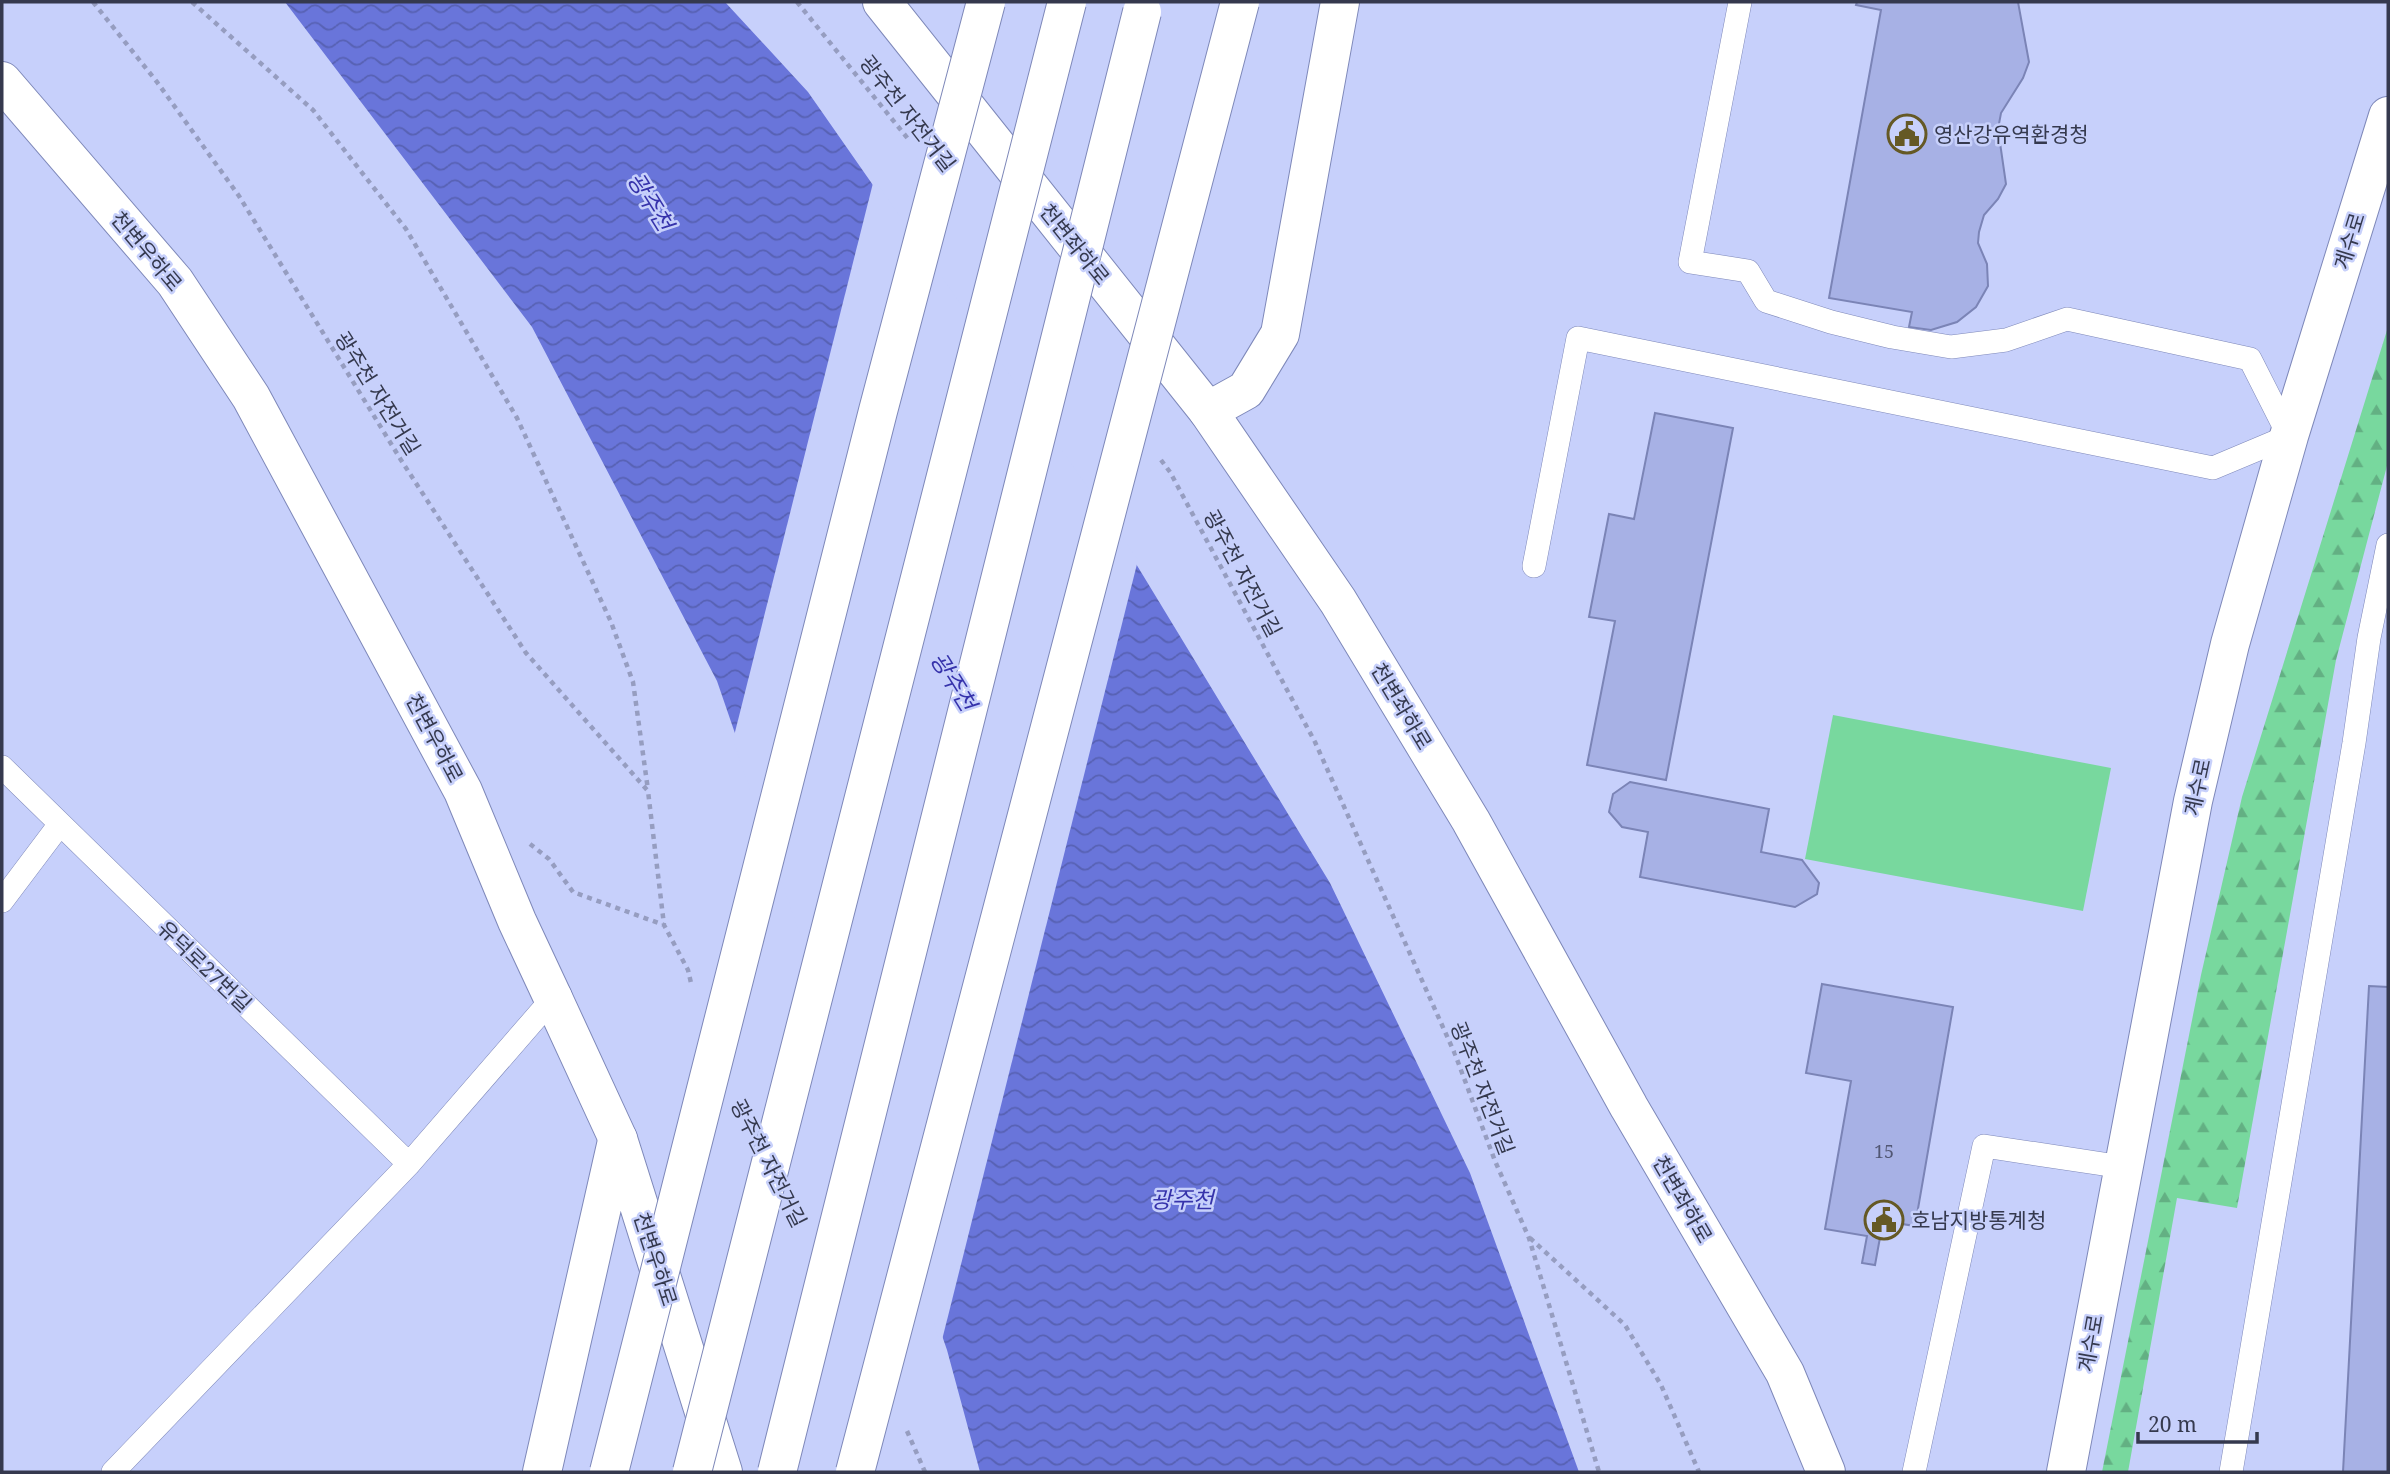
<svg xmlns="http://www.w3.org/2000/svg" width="2390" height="1474" font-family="'Noto Serif','Noto Sans KR',serif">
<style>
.forest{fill:url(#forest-firs)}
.garden{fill:#78d89e}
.water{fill:url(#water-waves)}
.pier{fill:#c7d0fb}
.building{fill:#a7b1e5;stroke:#7b84b6;stroke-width:2}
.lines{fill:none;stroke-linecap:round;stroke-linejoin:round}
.lane-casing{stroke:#7e88b9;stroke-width:24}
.street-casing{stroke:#7e88b9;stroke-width:40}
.secondary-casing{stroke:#7e88b9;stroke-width:40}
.path{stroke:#969dc0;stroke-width:4.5;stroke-dasharray:5 5;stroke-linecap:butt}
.lane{stroke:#fff;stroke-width:23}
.street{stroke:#fff;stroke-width:38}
.secondary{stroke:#fff;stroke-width:38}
.highway-bridge-casing{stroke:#7e88b9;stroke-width:40;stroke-linecap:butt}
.highway-bridge{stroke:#fff;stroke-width:38}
.labels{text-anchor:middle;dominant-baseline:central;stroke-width:5;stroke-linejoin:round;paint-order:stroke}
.number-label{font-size:18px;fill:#525774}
.street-label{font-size:21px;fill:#35394e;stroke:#c7d0fb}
.poi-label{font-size:21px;fill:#35394e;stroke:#c7d0fb;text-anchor:start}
.water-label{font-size:23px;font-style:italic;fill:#3633ab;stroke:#c7d0fb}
</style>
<defs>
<pattern id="forest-firs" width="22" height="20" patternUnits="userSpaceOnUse" patternTransform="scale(1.75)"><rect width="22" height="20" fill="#78d89e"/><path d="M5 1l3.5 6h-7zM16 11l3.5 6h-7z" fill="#63b083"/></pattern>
<pattern id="water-waves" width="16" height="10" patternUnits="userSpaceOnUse" patternTransform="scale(1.75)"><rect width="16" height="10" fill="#6975da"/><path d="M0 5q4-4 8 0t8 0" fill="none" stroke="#5761b3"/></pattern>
</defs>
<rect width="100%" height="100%" fill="#c7d0fb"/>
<path class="forest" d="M2388 327V462L2336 660 2237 1208 2177 1198 2128 1472H2102L2201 975 2242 797Z"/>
<path class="garden" d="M1833 715 2111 768 2083 911 1805 859Z"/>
<path class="water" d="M285 2H725L808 92 1127 549 1330 883 1470 1173 1579 1472H980L947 1350 717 681 532 327Z"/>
<path class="pier" d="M874 179 1138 560 941 1344 733 740Z"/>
<path class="building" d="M1857 2H2018L2029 62 2023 78 2001 113 1998 129 2006 184 1998 199 1984 215 1979 232 1978 243 1987 264 1988 286 1976 307 1957 322 1931 330 1909 327 1912 312 1829 298 1881 10 1856 5Z
M1655 413 1733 428 1666 780 1587 765 1615 621 1589 617 1609 514 1634 519Z
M1630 782 1769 809 1761 852 1802 860 1819 883 1817 894 1795 907 1640 877 1648 832 1622 827 1609 812 1613 794Z
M1822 984 1953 1007 1915 1226 1883 1221 1875 1265 1862 1263 1867 1236 1825 1229 1851 1081 1806 1073Z
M2369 986 2388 987V1472H2343Z"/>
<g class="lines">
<defs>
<path id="lane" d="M1534 566 1578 338 2213 468 2289 436 2250 359 2067 319 2006 340 1951 347 1892 337 1831 322 1766 301 1748 271 1690 262 1740 2
M2 767 409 1164
M2 901 60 824
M113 1472 409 1164 553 998
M1914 1472 1984 1146 2123 1167
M2231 1472 2354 743 2369 638 2388 545"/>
<path id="street" d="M882 2 1208 411 1338 601 1471 821 1629 1107 1785 1373 1826 1472
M2 81 175 282 251 397 463 791 517 921 553 998
M618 1139 723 1472
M542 1472 617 1141"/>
<path id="secondary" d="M1208 411 1246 390 1280 334 1340 2
M553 998 618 1139
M2066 1472 2193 801 2230 644 2289 436 2388 116"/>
</defs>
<use href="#lane" class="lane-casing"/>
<use href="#street" class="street-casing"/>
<use href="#secondary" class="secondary-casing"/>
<path class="path" d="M93 2 157 82 239 196 401 460 526 653 648 791 664 925 688 970 691 983
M192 2 313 110 406 229 517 418 611 622 633 682 648 790
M797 2 909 140
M1161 460 1170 472 1315 742 1455 1054 1495 1161 1529 1238 1599 1472
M530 844 549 859 573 892 664 925
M1530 1238 1625 1325 1661 1385 1699 1472
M907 1431 925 1472"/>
<use href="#lane" class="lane"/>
<use href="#street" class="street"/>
<use href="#secondary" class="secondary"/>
<defs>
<path id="highway-bridge" d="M609 1472 878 411 986 2
M692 1472 1067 2
M777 1472 1142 12
M855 1472 1240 2"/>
</defs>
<use href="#highway-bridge" class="highway-bridge-casing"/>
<use href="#highway-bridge" class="highway-bridge"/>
</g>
<defs>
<symbol id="civic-ring" viewBox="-11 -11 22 22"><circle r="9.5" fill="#c7d0fb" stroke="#655925" stroke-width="1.5"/><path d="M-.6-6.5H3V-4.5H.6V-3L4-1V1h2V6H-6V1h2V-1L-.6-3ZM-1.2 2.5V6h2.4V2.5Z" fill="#655925"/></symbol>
</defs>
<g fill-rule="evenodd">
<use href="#civic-ring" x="1885" y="112" width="44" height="44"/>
<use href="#civic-ring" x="1862" y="1198" width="44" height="44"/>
</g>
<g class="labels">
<g class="number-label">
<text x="1884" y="1151">15</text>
</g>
<g class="street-label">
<text transform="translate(908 113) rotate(52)">광주천 자전거길</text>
<text transform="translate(2349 241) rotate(-73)">계수로</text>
<text transform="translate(1075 244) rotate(51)">천변좌하로</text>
<text transform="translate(147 251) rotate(50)">천변우하로</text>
<text transform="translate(378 393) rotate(58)">광주천 자전거길</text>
<text transform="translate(1243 573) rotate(62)">광주천 자전거길</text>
<text transform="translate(1402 706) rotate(59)">천변좌하로</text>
<text transform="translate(435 738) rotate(62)">천변우하로</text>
<text transform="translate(2197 787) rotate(-78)">계수로</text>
<text transform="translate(205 966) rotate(44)">유덕로27번길</text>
<text transform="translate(1483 1088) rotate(69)">광주천 자전거길</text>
<text transform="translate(769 1163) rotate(63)">광주천 자전거길</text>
<text transform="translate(1683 1199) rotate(60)">천변좌하로</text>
<text transform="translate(656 1259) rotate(72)">천변우하로</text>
<text transform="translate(2090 1343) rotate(-80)">계수로</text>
</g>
<g class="poi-label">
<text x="1934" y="134">영산강유역환경청</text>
<text x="1911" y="1220">호남지방통계청</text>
</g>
<g class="water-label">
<text transform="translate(651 201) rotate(58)">광주천</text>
<text transform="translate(954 681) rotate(58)">광주천</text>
<text x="1182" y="1199">광주천</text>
</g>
</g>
<rect width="2390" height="1474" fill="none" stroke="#35394e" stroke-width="7"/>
<path d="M2138 1432v10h119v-10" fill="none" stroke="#35394e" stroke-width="3.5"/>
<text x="2148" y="1432" font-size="21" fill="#35394e" stroke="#c7d0fb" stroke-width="5" paint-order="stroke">20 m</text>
</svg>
